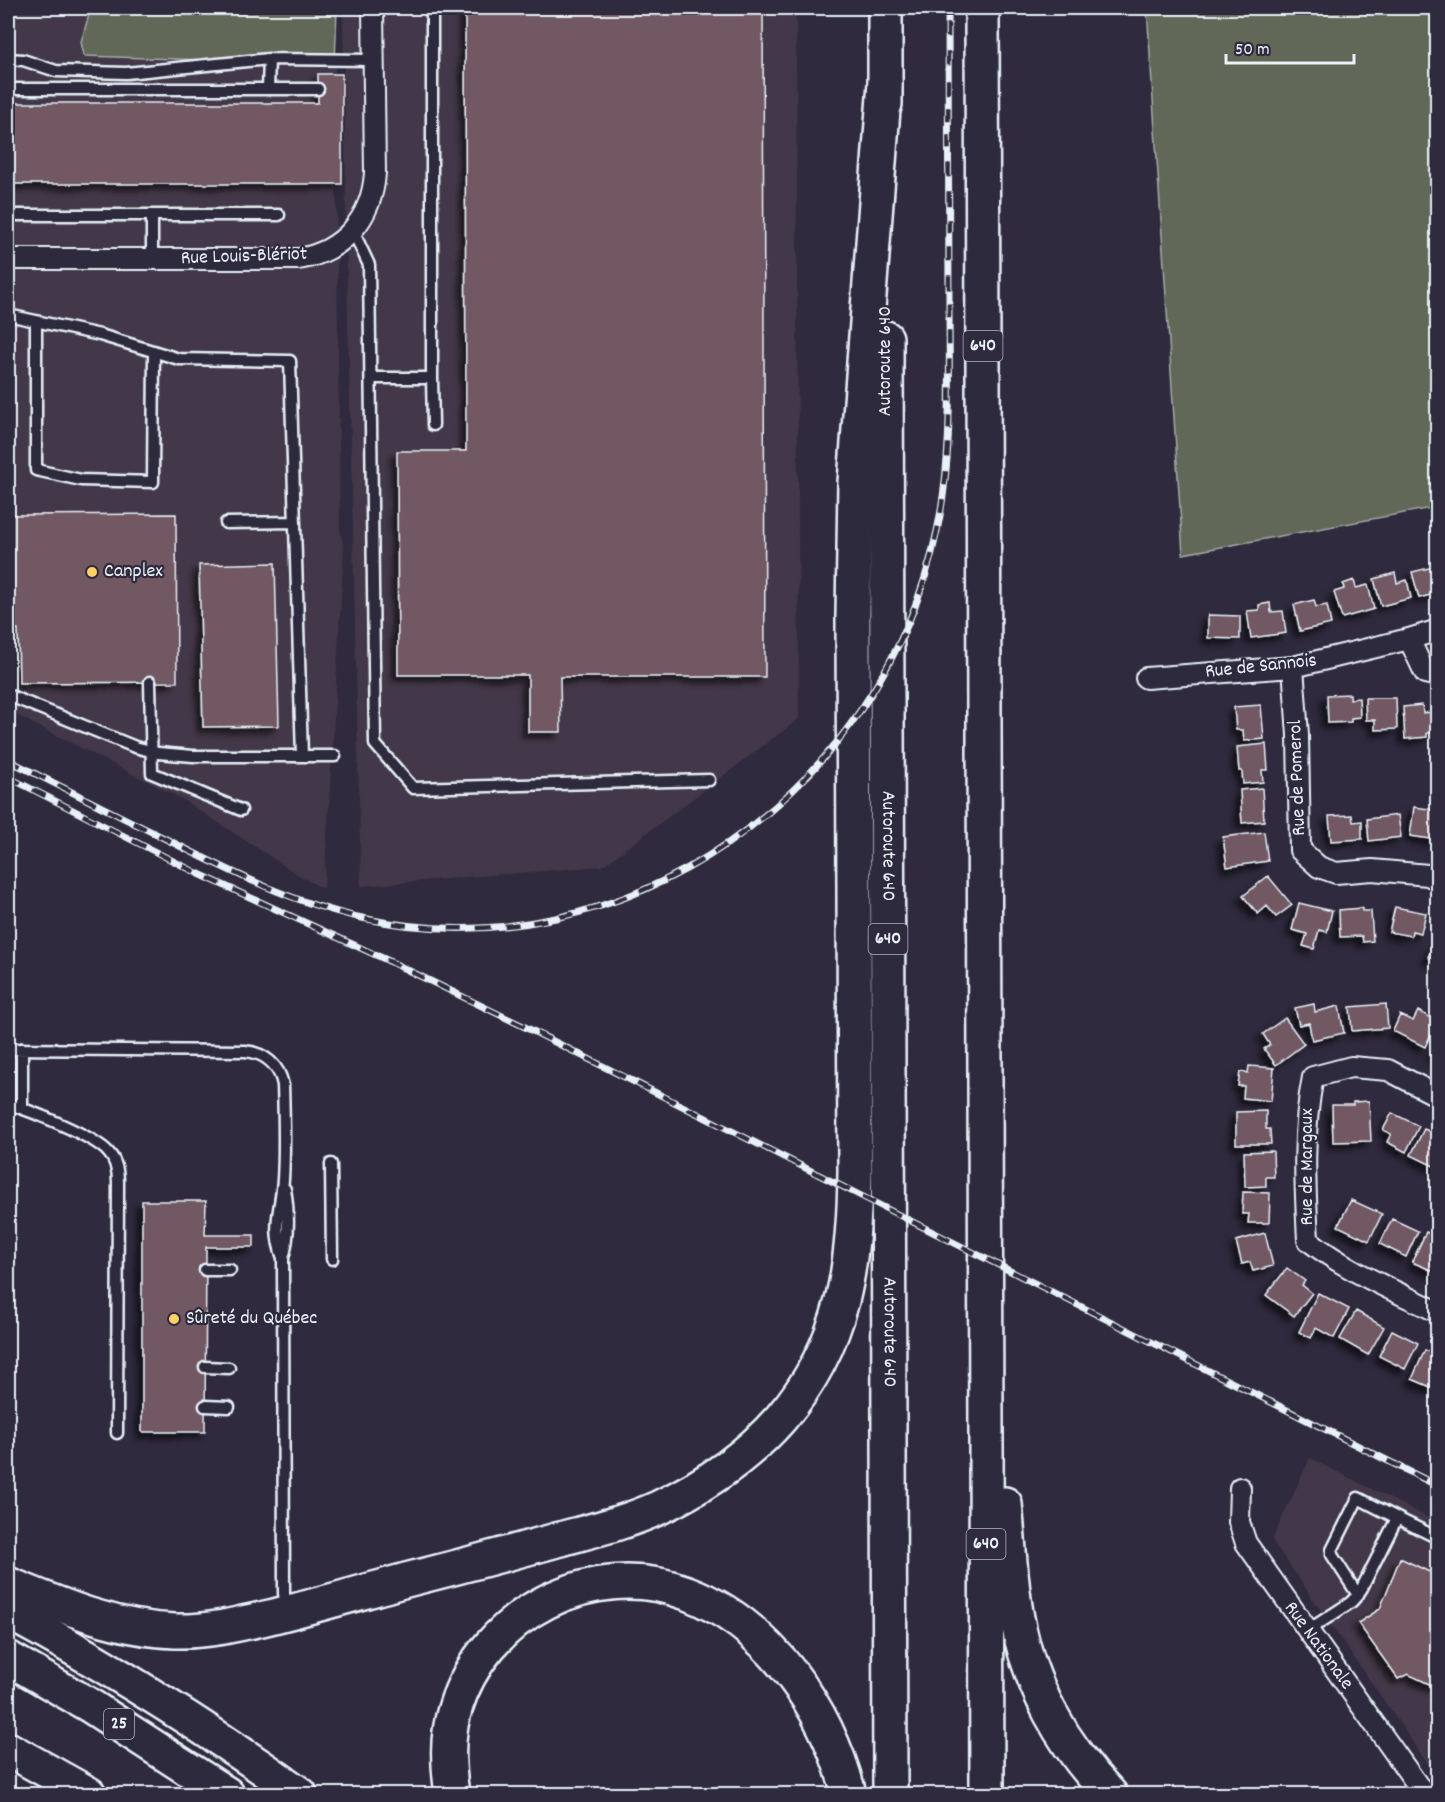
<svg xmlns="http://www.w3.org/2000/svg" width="1445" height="1802" font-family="Dekko,sans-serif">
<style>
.built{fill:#433848}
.green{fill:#626759;stroke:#a5aca8;stroke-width:1.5}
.building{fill:#715963;stroke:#e8f1f8;stroke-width:1.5;filter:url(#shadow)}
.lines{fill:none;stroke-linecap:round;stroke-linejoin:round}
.lane-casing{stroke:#e8f1f8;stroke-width:15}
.street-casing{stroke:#e8f1f8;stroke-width:24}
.highway-casing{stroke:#e8f1f8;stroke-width:38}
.lane{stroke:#2f2a3d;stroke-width:10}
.street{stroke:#2f2a3d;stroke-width:20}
.highway{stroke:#2f2a3d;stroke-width:33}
.rail-casing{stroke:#e8f1f8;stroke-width:7}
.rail{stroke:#2f2a3d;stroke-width:4.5;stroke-dasharray:14;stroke-linecap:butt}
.poi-dot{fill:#ffd166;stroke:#2f2a3d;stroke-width:2}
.labels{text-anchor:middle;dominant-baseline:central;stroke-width:4.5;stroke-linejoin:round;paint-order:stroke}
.shield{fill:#2f2a3d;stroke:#b0b5c0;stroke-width:1.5}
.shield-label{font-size:18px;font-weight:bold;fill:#e8f1f8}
.street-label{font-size:20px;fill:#e8f1f8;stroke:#2f2a3d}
.poi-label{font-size:20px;fill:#e8f1f8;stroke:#2f2a3d;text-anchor:start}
</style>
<defs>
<filter id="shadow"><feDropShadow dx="-5.5" dy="5.5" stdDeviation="3" flood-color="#0009"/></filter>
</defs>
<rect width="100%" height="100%" fill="#2f2a3d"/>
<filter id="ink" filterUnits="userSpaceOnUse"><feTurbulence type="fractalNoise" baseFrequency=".0167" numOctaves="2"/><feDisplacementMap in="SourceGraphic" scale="12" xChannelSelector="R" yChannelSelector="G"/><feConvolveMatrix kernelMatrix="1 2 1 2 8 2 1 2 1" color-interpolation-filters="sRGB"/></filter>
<g filter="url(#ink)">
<path class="built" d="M8 8H91L82 42 335 64 340 530 344 548 324 889 303 878 182 799 8 711Z
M343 8H796L799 719 603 866 361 886 347 276Z
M1310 1458 1437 1522V1777L1272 1540Z"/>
<path class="green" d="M91 8H337L335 64 84 56 81 42Z
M1147 8H1437V507L1183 554Z"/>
<path class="building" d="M465 8H763L765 677H560L561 732H528V675H398L397 451H466Z
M318 74H342V184H8V103H318Z
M176 514 177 682 19 683 18 629H8V515Z
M275 563 279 726 203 727 199 565Z
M1433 567 1434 569 1438 568V593L1419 598 1412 572Z
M1395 573 1397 583 1407 580 1411 598 1381 606 1374 579Z
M1354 580 1356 588 1368 585 1374 609 1342 618 1334 592 1344 589 1343 584Z
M1314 600 1316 607 1327 605 1331 624 1300 631 1294 605Z
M1270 603 1271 612 1283 611 1286 633 1251 638 1247 611 1259 610V605Z
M1208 615 1240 616V639L1208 638Z
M1350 694V699L1359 698 1360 717 1351 718V722L1328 723 1327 695Z
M1365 698H1396L1397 729 1375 730V720H1366Z
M1261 705 1264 739 1244 741 1243 730H1236L1234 707Z
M1422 705 1423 713 1434 712 1436 733H1427V737L1405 739 1403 707Z
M1266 744 1268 770H1262L1263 782 1243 784 1242 771H1239L1237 747Z
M1262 788 1264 821 1242 823 1240 790Z
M1414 807 1436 810 1434 821H1438V840L1410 836Z
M1352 815 1353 822 1362 821V839L1331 841 1329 816Z
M1398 815 1401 837 1369 841 1367 819Z
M1264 832 1268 861 1227 867 1223 837Z
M1268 876 1292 905 1276 917 1267 906 1258 914 1243 896Z
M1299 903 1332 911 1327 932 1319 930 1314 949 1303 946 1307 934 1292 930Z
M1395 907 1426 913 1421 933 1412 931 1411 936 1389 932Z
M1362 908V911H1371L1373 941 1363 942 1362 936 1340 937 1339 910Z
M1438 937V962L1428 957Z
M1314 1004 1315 1012 1339 1006 1344 1033 1312 1040 1309 1023 1299 1025 1295 1008Z
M1386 1004 1388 1028 1352 1031 1350 1007Z
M1418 1011 1437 1021 1425 1047 1393 1031 1400 1015 1413 1021Z
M1285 1018 1304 1044 1276 1065 1264 1049 1270 1045 1263 1034Z
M1438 1041V1058L1431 1055Z
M1249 1066 1274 1068 1271 1101 1243 1098 1244 1086H1238L1240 1072 1248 1073Z
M1369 1101 1371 1141 1333 1142 1332 1105H1353V1102Z
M1266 1111V1129H1270L1271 1144H1236V1112Z
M1392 1113 1419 1126 1406 1152 1387 1142 1391 1134 1383 1130Z
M1424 1129 1438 1135V1168L1411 1155Z
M1273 1151 1274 1177H1266V1186L1245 1187 1244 1152Z
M1243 1192 1270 1193 1269 1223H1248L1249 1214H1242Z
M1351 1200 1382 1214 1369 1241 1338 1226Z
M142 1201H206L205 1235H254V1247H206L205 1432H142Z
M1392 1219 1418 1231 1406 1257 1380 1244Z
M1426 1232 1438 1237V1273L1412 1262Z
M1265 1233 1273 1266 1253 1271 1250 1262 1242 1264 1236 1241Z
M1287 1268 1305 1281 1302 1285 1312 1293 1294 1316 1266 1295Z
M1318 1293 1349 1309 1334 1338 1316 1328 1311 1338 1299 1332Z
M1356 1311 1384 1327 1368 1355 1340 1339Z
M1392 1330 1418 1343 1405 1369 1379 1356Z
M1425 1350 1438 1355V1390L1412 1379Z
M1400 1558 1438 1576V1688L1408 1674 1398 1679 1358 1623 1380 1609Z"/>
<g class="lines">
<defs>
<path id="lane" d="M8 59 23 60 56 71 126 73 269 59 373 60
M8 89H318
M268 89 269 59
M8 215H279
M353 231 369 265 375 744 413 788 709 780
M152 259V215
M8 315 100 335 179 359 290 361 302 756
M36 321V470L81 480 153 482 154 351
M371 378H432V8
M432 378 433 425
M226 523 295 522
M150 682 152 773 241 810
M8 695 135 747 158 753 193 756H335
M8 1049 245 1051C265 1053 279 1065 283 1085 284 1116 285 1148 283 1179 281 1210 271 1227 283 1258
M22 1049V1108
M8 1104C29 1110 94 1136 108 1152 116 1160 118 1171 118 1182L117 1433
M331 1164 332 1259
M285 1189C289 1213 290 1235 283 1258L284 1593 286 1609
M205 1270H230
M205 1367 229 1368
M205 1406 229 1407
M1397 1518 1438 1538
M1307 1631 1350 1603C1355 1599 1358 1594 1362 1588L1397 1518 1358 1498 1332 1550V1555L1358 1595"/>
<path id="street" d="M8 259H298C343 252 372 218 375 173L373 8
M1409 639 1438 630
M1293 667 1298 735 1300 850 1319 867 1336 873 1372 870 1428 875 1438 880
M1146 678 1293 667 1409 639 1425 673 1438 676
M1438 1096 1388 1070 1351 1067 1313 1077C1302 1132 1305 1184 1308 1240 1347 1271 1393 1290 1438 1312
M1240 1488 1239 1522 1246 1543 1424 1794"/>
<g id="highway">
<path d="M885 8V104"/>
<path d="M982 8 987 1794"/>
<path id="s1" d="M886 338 890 1794"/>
<path d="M1005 1504C1009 1542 1010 1581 1017 1618 1029 1685 1063 1746 1110 1794"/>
<path d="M8 1584C62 1606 116 1629 175 1631 210 1632 244 1623 278 1615 322 1604 366 1591 410 1579 458 1567 506 1554 553 1541 589 1531 625 1523 658 1508 704 1486 747 1457 781 1418 845 1343 854 1266 855 1172L853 616 855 482 885 83"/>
<path d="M8 1612C109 1666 206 1728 300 1794"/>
<path d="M8 1658 89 1705 227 1794"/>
<path d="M8 1749 89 1794"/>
<path d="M452 1794C448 1766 446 1737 455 1709 484 1613 593 1557 687 1593 771 1625 828 1711 849 1794"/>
</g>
</defs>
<use href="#lane" class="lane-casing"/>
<use href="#street" class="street-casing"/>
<use href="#highway" class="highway-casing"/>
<use href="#lane" class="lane"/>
<use href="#street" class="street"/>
<use href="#highway" class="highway"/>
<defs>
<path id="rail" d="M8 760C60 786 113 813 166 839 229 871 293 903 362 918 626 975 883 790 937 531 953 457 949 379 949 304 949 205 948 106 948 8
M8 777 197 873 389 961 523 1026 1438 1486"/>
</defs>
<use href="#rail" class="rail-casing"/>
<use href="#rail" class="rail"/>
</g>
</g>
<g class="poi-dot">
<circle cx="92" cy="572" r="6"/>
<circle cx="174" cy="1319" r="6"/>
</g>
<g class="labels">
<g class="shield">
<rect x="963.5" y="331" width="39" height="30" rx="4.5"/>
<rect x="868.5" y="924" width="39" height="30" rx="4.5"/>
<rect x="966.5" y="1529" width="39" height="30" rx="4.5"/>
<rect x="104" y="1709" width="30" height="30" rx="4.5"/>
</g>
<g class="shield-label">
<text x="983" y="346">640</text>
<text x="888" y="939">640</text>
<text x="986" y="1544">640</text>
<text x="119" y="1724">25</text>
</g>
<g class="street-label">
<text transform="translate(244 257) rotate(-2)">Rue Louis-Blériot</text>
<text transform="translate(886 361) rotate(-90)">Autoroute 640</text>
<text transform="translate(1261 667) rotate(-6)">Rue de Sannois</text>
<text transform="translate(1298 778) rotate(-92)">Rue de Pomerol</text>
<text stroke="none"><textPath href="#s1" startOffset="508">Autoroute 640</textPath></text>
<text transform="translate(1308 1167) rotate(-90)">Rue de Margaux</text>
<text stroke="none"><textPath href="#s1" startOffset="994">Autoroute 640</textPath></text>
<text transform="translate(1318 1646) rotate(54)">Rue Nationale</text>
</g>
<g class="poi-label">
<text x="104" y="572">Canplex</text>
<text x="186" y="1319">Sûreté du Québec</text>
</g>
</g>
<rect width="1445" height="1802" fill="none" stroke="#2f2a3d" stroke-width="30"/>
<rect x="15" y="15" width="1415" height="1772" fill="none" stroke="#e8f1f8" stroke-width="2" filter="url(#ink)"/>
<path d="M1226 54v9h128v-9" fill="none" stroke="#e8f1f8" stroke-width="3"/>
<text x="1235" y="54" font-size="18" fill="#e8f1f8" stroke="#2f2a3d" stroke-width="4.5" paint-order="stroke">50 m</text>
</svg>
